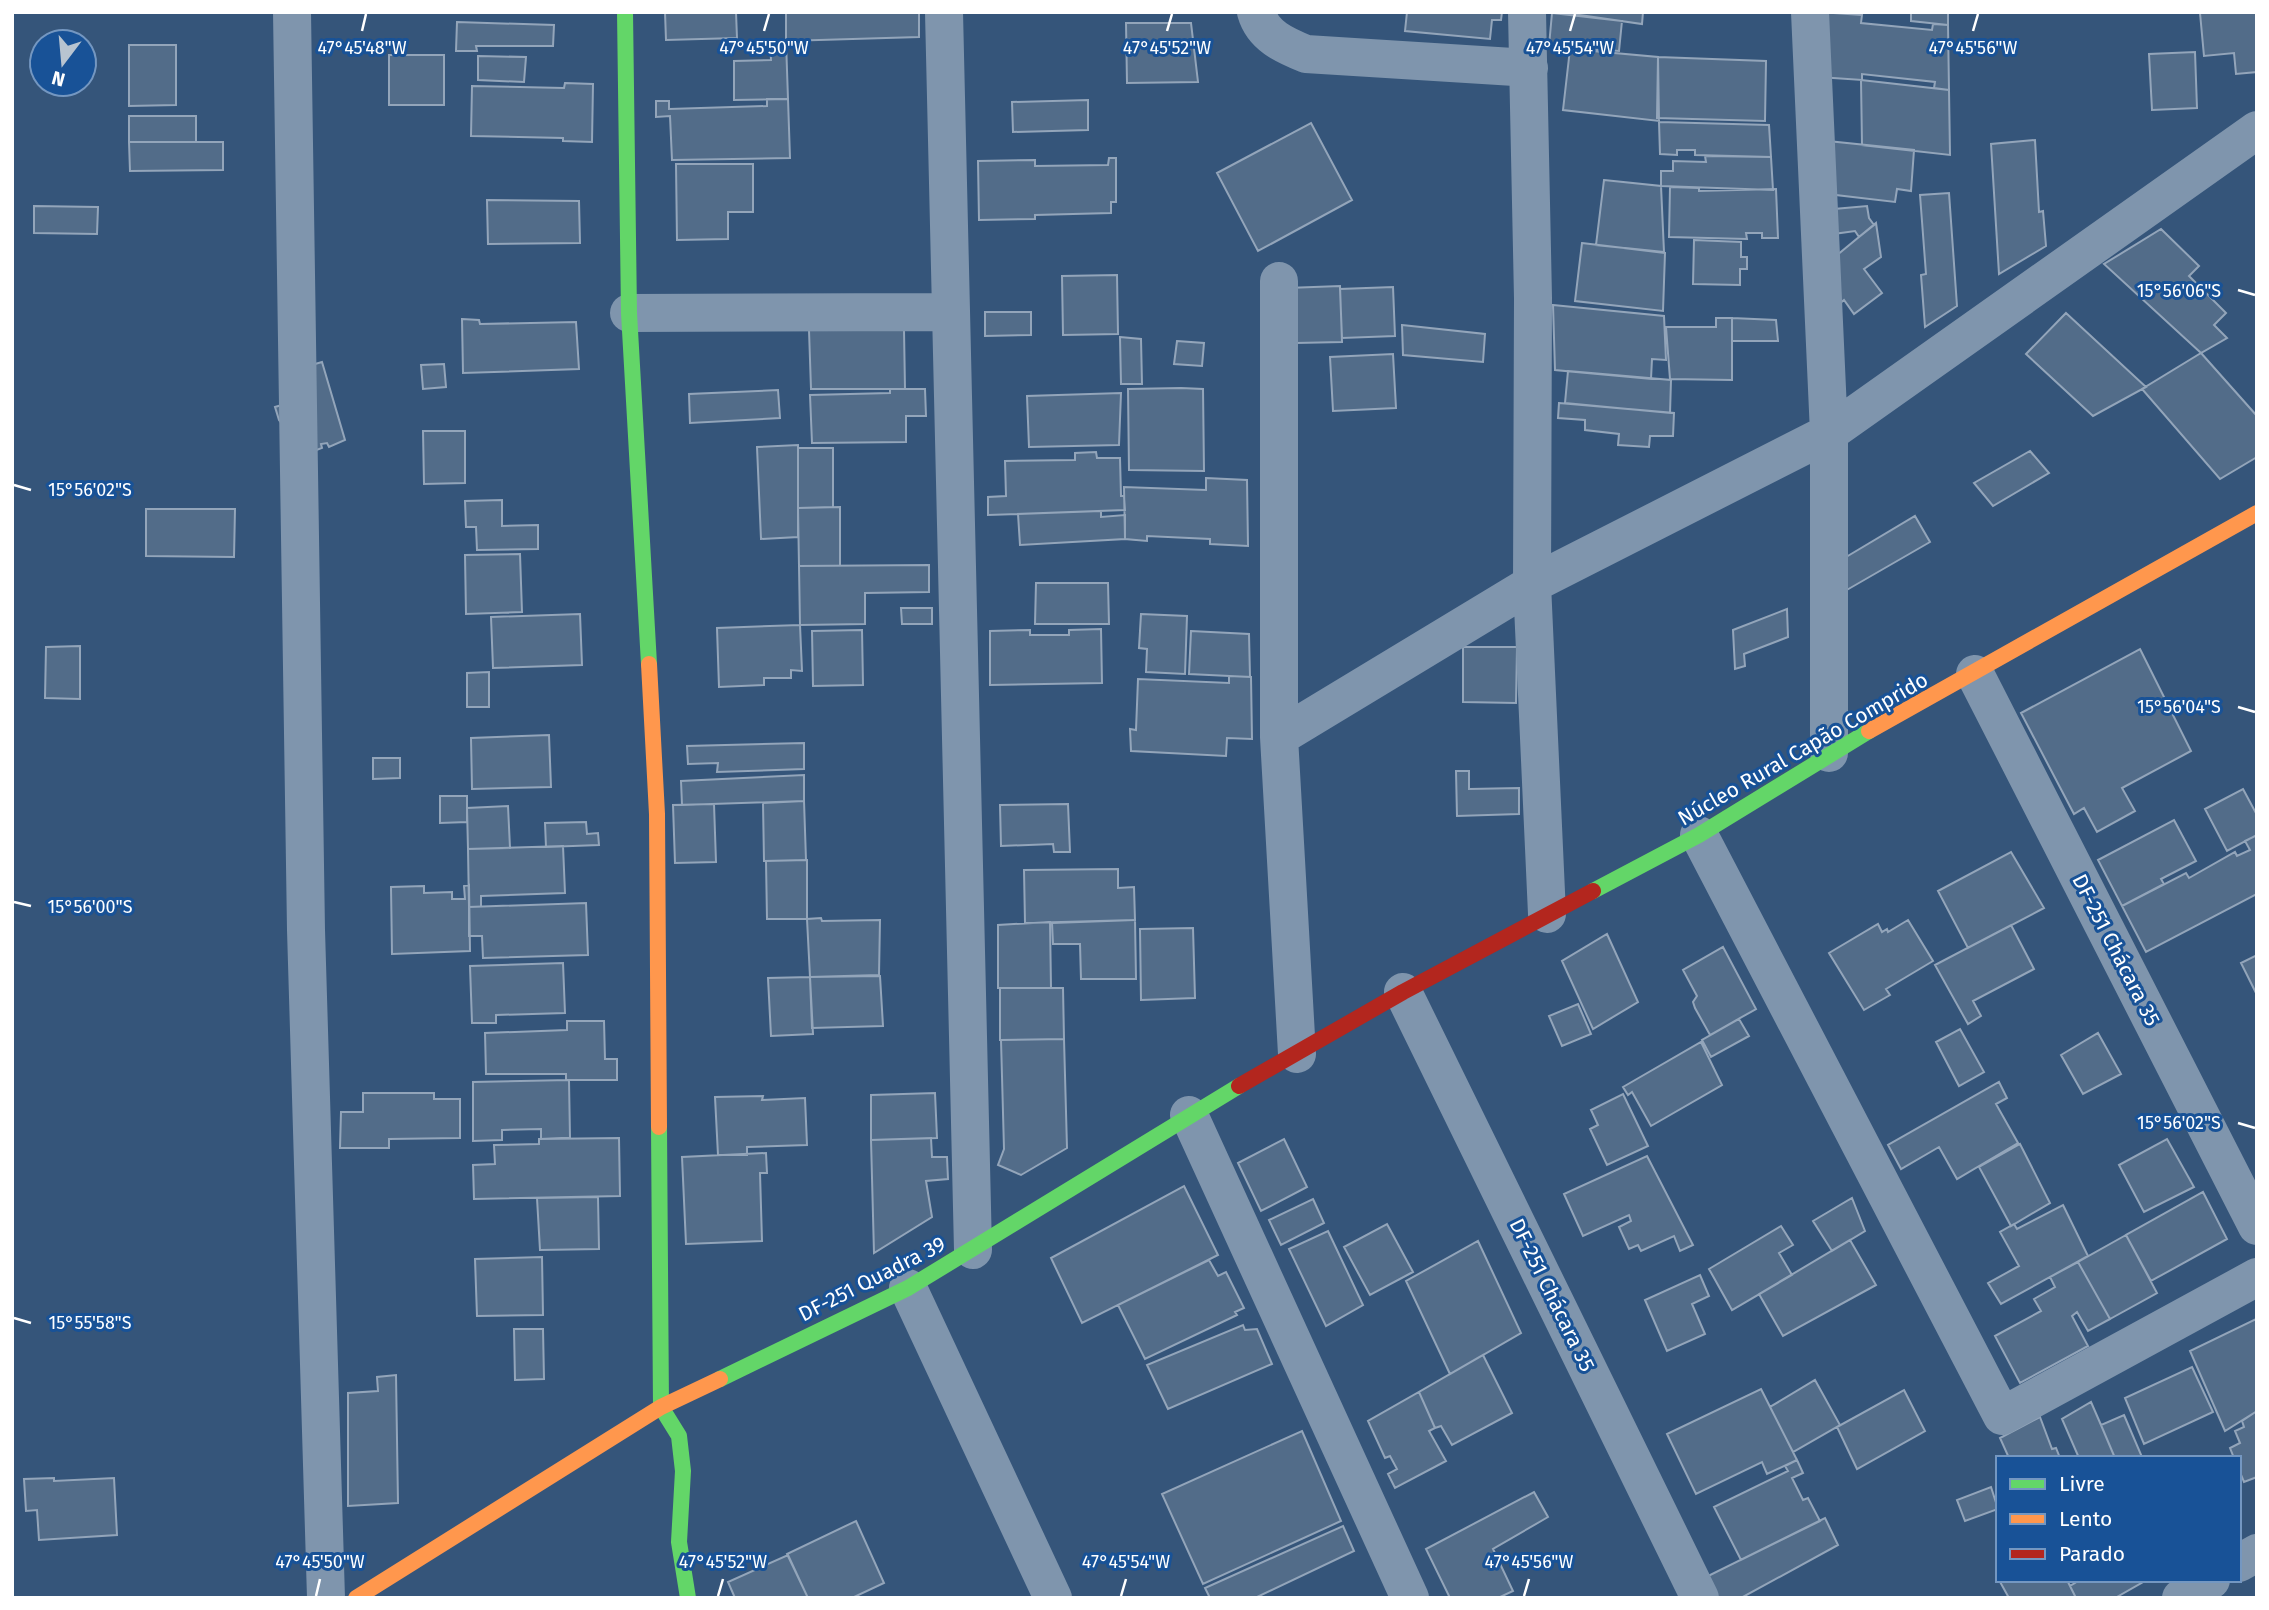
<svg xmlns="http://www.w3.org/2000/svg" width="2269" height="1610" font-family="'Fira Sans',sans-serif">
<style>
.building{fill:#526c89;stroke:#93a5ba;stroke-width:2}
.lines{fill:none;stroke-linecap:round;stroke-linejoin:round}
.street{stroke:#7f95ad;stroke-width:38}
.fast{stroke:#63d668;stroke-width:16}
.slow{stroke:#ff974d;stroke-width:16}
.jam{stroke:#b3261e;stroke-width:16}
.ticks{fill:none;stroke:#fff;stroke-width:2.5}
.labels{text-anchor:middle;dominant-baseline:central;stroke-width:6;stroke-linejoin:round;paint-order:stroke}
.street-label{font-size:21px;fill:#fff;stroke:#185297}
.ticks-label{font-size:18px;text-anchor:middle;fill:#fff;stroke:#185297;stroke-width:6;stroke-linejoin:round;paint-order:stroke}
</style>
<rect width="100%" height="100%" fill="#35557a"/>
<path class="building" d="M665 12H736L737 38 666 40Z
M786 12H919V37L786 41Z
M1407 12H1502L1501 20H1492L1490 39 1405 31Z
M1559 12H1643L1642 24Z
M1819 12 1862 15 1861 23 1932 30 1933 24 1948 25 1949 90 1934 88 1935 82 1862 74V80L1819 77Z
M1911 12H1948V25L1911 21Z
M2257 12V72L2236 74 2234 53 2204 56 2200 13Z
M1552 13 1622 21 1619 51 1549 46Z
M457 22 554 25 553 46H476L477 51H456Z
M1126 23H1191L1198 82 1127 83Z
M770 40 786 41 788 99 734 100V61L771 60Z
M129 45H176V105L129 106Z
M1570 49 1658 57 1659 121 1563 110Z
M2195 52 2197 108 2152 110 2149 54Z
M389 55H444V105H389Z
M478 56 526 57 524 82 478 80Z
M1658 57 1766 61 1765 121 1657 118Z
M1861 80 1949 90 1950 155 1862 145Z
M565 83 593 84 592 142 563 141V138L471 136 472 86 564 88Z
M767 99H788L790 158 672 160 670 116 656 117V101H669V109L767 106Z
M1088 100V130L1013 132 1012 102Z
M129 116H196V142H129Z
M1659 122 1769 125 1771 157 1695 155V150H1677V155L1660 154Z
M1311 123 1352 200 1258 251 1217 173Z
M1818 140 1914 150 1911 191 1897 189 1895 202 1819 193Z
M2035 140 2039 212 2043 211 2046 246 1999 274 1991 144Z
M129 142H223V170L130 171Z
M1705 156 1771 157 1773 190 1661 186V171H1673V161L1706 162Z
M1109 158H1116V202H1111V213L1035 215V219L979 220 978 161 1035 160V166L1108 165Z
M676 164H753V212H728V239L677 240Z
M1604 180 1661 186 1664 252 1596 245Z
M1670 187 1699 188V191L1776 189 1778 238H1762V233H1746L1747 239 1669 237Z
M1949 193 1957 306 1925 327 1921 275 1926 274 1920 195Z
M487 200 579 201 580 243 488 244Z
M34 206 98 207 97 234 34 233Z
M1867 206 1869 218 1874 225 1859 237 1855 231 1826 235 1823 210Z
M1876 223 1881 257 1864 269 1882 293 1854 314 1844 300 1832 310 1825 265Z
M2161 229 2199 266 2189 276 2226 313 2214 325 2227 338 2201 353 2104 264Z
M1694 240 1741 242V257H1747V269H1740V285L1693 284Z
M1582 243 1665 253 1663 311 1575 301Z
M1117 275 1118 334 1063 335 1062 276Z
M1340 286 1342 342 1296 343 1287 288Z
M1393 287 1395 336 1342 338 1340 289Z
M1553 305 1664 316 1666 360 1652 359 1651 379 1555 370Z
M985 312H1031V335L985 336Z
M2066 313 2146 387 2093 416 2026 354Z
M1716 318H1732V380L1670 379 1666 327H1716Z
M1732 318 1776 320 1778 341H1732Z
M462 319 479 320 480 324 576 322 579 369 463 373Z
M1402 325 1485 334 1483 362 1403 355Z
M809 330H904L905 389H811Z
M1120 337 1141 339 1142 384H1121Z
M1177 341 1204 343 1202 366 1174 364Z
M2201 353 2257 416V457L2220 479 2142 389Z
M1393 354 1396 408 1333 411 1330 357Z
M322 362 345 440 329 447 327 443 321 444 322 448 306 454 279 420 275 407 292 402 283 373Z
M444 364 446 387 423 389 421 365Z
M1568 371 1671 380 1670 413 1565 403Z
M1181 388 1203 389 1204 471 1129 470 1128 389Z
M890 389H925L926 416H906V442L812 443 810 395 890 393Z
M778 390 780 418 690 423 689 394Z
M1121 393 1119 445 1029 447 1027 396Z
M1559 403 1674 413 1673 436H1650L1649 447 1618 445 1619 434 1585 430V420L1558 418Z
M423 431H465V483L424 484Z
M798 445V537L761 539 757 447Z
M798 448H833V507L798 508Z
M2030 451 2049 473 1993 506 1974 483Z
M1096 452 1097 458H1120L1121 496H1124L1125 510 988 515V497L1006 496 1005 461 1075 460V453Z
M1206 478 1247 480 1248 546 1210 544V539L1147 536V541L1125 539 1124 487 1206 490Z
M502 500V526L538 525V549L477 550 476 527H466L465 501Z
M840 507V566H799L798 508Z
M146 509H235L234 557 146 556Z
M1101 511V517L1125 515V539L1020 545 1018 514Z
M1915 516 1930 542 1845 591 1831 566Z
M520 554 522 612 466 614 465 555Z
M929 565V592L865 593V624L800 625 799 566Z
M1036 583H1108L1109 624H1035Z
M901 608H932V624H902Z
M1787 609 1788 637 1744 654 1745 666 1735 669 1733 630Z
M580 614 582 665 493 668 491 617Z
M1141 614 1187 616 1185 674 1146 672 1147 649 1139 648Z
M800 625 802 671 791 670V678H764V685L719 687 717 628Z
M1101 629 1102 683 990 685V631L1030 630V635H1069V630Z
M862 630 863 685 813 686 812 631Z
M1191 631 1249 634 1250 677 1189 674Z
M80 646V699L45 698 46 647Z
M1463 647H1517L1516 703 1463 702Z
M2140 649 2191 751 2122 788 2135 811 2097 832 2084 808 2074 814 2021 713Z
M489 672V707H467V673Z
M1229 676 1251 677 1252 739 1227 738 1226 756 1131 751 1130 729 1136 730 1138 679 1229 683Z
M549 735 551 787 472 789 471 738Z
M804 743V769L717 772 718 763 688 764 687 746Z
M373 758H400V778L373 779Z
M1456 771H1469V789L1519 788V814L1457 816Z
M804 775V801L682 805 681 781Z
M2243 789 2257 815V835L2227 851 2205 809Z
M440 796H467V822L440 823Z
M804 801 806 860 764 861 763 803Z
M714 804 716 862 675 863 673 805Z
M1068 804 1070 852H1054L1053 844 1001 846 1000 805Z
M508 806 510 848 468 849 467 808Z
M2174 820 2196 861 2161 879 2164 884 2122 906 2098 860Z
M586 822 587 834 598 833 599 845 546 847 545 823Z
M2257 835V894L2146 952 2122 906 2186 873 2189 878 2235 852 2237 856 2250 850 2245 841Z
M563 846 565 893 481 896V907H469L468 849Z
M2011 852 2044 908 1968 948 1938 891Z
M807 860V919H767L766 861Z
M1118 869V888L1134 887 1135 920 1025 923 1024 870Z
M469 885 470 951 392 954 391 887 424 886V893L452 892V899H465L464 886Z
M586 903 588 955 483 958 482 936H469V907Z
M821 918 822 921 880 920 879 975 810 977 807 919Z
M1135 920 1136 979H1081L1080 944H1053L1052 923Z
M1908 920 1933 961 1886 989 1890 995 1864 1010 1829 953 1878 924 1882 932 1887 929 1888 932Z
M1050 922 1051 988H998V925Z
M2011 925 2034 969 1973 1001 1981 1016 1968 1024 1935 965Z
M1193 928 1195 998 1141 1000 1140 929Z
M1607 934 1638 1002 1593 1029 1562 961Z
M1723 947 1756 1009 1710 1035 1695 1008 1693 1002 1697 996 1683 970Z
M2257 955V995L2241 963Z
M563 963 565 1013 496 1015V1023H472L470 966Z
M880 976 883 1026 812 1028 810 977Z
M810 977 813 1034 771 1036 768 978Z
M1000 988H1063L1064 1039 1000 1040Z
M1578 1004 1591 1034 1562 1046 1549 1016Z
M1739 1019 1749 1036 1711 1057 1702 1040Z
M567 1021H604L605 1059H617V1080H566V1074H486L485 1033 567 1030Z
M1960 1029 1984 1072 1959 1086 1936 1042Z
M2098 1033 2121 1074 2083 1094 2061 1055Z
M1064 1039 1067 1148 1021 1175 998 1165 1004 1149 1001 1040Z
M1701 1042 1722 1085 1651 1126 1632 1092 1628 1095 1623 1087Z
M569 1080 570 1138 541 1139V1129L502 1130V1140L473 1141V1082Z
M1999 1082 2007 1098 1996 1104 2018 1143 1957 1179 1939 1147 1901 1169 1888 1145Z
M363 1093H434V1099H460V1138L389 1139V1148H340L341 1112H363Z
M935 1093 937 1138 871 1140V1095Z
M1623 1094 1648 1146 1607 1165 1590 1129 1598 1125 1591 1110Z
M763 1096 762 1100 805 1098 807 1145 747 1147V1155H718L715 1097Z
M619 1138 620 1196 474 1199 473 1165 495 1164 494 1145 539 1144V1139Z
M931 1138 932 1157H947L948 1179 926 1181 932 1217 874 1253 871 1140Z
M1284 1139 1307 1187 1261 1211 1238 1163Z
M2167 1139 2194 1187 2144 1212 2119 1165Z
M2020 1144 2050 1203 2011 1226 1979 1167Z
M766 1153 767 1173H760L762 1241 686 1244 682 1157Z
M1647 1156 1693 1245 1680 1251 1674 1236 1641 1251 1638 1245 1629 1249 1619 1227 1631 1221 1629 1215 1583 1236 1564 1194Z
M1184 1186 1218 1255 1082 1323 1051 1258Z
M2203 1192 2227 1239 2151 1281 2126 1235Z
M598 1197 599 1249 540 1250 537 1198Z
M1852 1198 1865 1231 1832 1251 1813 1221Z
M1313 1199 1324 1223 1281 1245 1269 1220Z
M2063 1205 2088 1256 2001 1304 1988 1283 2019 1266 2000 1232 2014 1224 2017 1229Z
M1387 1224 1413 1272 1370 1295 1344 1247Z
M1781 1226 1793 1245 1779 1253 1792 1275 1732 1310 1709 1269Z
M1328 1231 1363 1305 1326 1326 1289 1249Z
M2126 1235 2157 1293 2110 1319 2078 1262Z
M1850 1240 1876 1285 1783 1336 1759 1294Z
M1478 1241 1521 1333 1450 1374 1406 1281Z
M542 1257 543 1315 477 1316 475 1259Z
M1209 1260 1218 1276 1226 1272 1244 1308 1235 1312 1237 1315 1145 1359 1118 1305Z
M2078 1262 2110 1319 2088 1331 2077 1312 2072 1316 2088 1346 2020 1383 1995 1336 2041 1311 2034 1299 2055 1287 2050 1277Z
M1700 1275 1709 1296 1692 1304 1705 1334 1667 1351 1645 1300Z
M2256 1319 2257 1411 2225 1431 2190 1351Z
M1243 1325 1245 1330 1257 1329 1272 1364 1168 1409 1147 1365Z
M514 1329H543L544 1379 515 1380Z
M1483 1355 1512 1413 1452 1445 1441 1426 1435 1428 1419 1392Z
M2192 1367 2213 1412 2144 1444 2125 1398Z
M396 1375 398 1503 348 1506V1393L378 1391 377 1377Z
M1815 1380 1840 1425 1793 1452 1770 1407Z
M1761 1389 1797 1460 1767 1474 1762 1462 1696 1494 1667 1434Z
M1904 1390 1925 1431 1857 1469 1837 1427Z
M1419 1392 1435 1428 1429 1431 1446 1461 1395 1488 1388 1474 1397 1469 1390 1456 1385 1458 1368 1421Z
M2091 1402 2101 1425 2115 1458H2079L2062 1419Z
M2257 1411V1477L2244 1482 2239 1470V1458H2234L2230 1448 2240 1443 2235 1431 2244 1427 2242 1421Z
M2124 1415 2142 1457 2115 1458 2101 1425Z
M2040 1417 2052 1449 2056 1448 2060 1458H2009L2000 1438Z
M1302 1431 1341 1521 1203 1584 1162 1494Z
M1797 1460 1803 1473 1792 1478 1803 1500 1808 1498 1820 1521 1741 1560 1714 1507 1788 1471 1785 1466Z
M54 1478V1481L114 1478 117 1535 39 1540 37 1510 26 1511 24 1479Z
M1991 1487 1998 1509 1965 1521 1957 1500Z
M1534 1492 1548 1517 1493 1549 1513 1591 1498 1598H1450L1426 1549Z
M1825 1518 1838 1545 1741 1598H1709L1700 1580Z
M856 1521 884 1583 852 1598H808L787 1554Z
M1343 1526 1354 1551 1255 1598H1210L1205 1588Z
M788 1555 808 1598H735L728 1582Z
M1999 1580H2067L2076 1598H2009Z
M2073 1580H2142L2143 1582 2115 1598H2076L2070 1586 2075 1583Z"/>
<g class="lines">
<path class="street" d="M292 12 306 930 326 1598
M944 12 973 1250
M1256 12C1263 36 1284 45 1306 54L1529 68
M1527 12 1533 298 1532 584 1547 914
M1810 12 1829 433V753
M1279 281V737L1297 1054
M629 313 950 312
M1975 674 2257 1226
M1279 737 1532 584 1829 433 2257 130
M1699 835 2002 1416 2257 1277
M1403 992 1700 1598
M1189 1115 1410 1598
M908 1288 1053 1598
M2239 1563 2257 1553
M2181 1598 2211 1580"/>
<path class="fast" d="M625 12 629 313 649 664
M1593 891 1699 835 1869 731
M659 1127 661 1407 679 1436 683 1471 679 1542 688 1598
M720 1379 908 1288 1239 1086"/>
<path class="slow" d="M649 664 657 814 659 1127
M1869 731 2257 513
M356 1598 661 1407 720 1379"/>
<path class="jam" d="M1239 1086 1403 992 1593 891"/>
</g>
<path class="ticks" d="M362 31 366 14M764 31 769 14M1167 31 1172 14M1570 31 1575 14M1973 31 1978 14M2238 290 2255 295M14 485 31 490M2238 707 2255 712M14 902 31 906M2238 1123 2255 1128M14 1318 31 1323M316 1596 320 1579M718 1596 723 1579M1121 1596 1126 1579M1524 1596 1529 1579"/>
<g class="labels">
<g class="street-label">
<text transform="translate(1803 749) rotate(-30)">Núcleo Rural Capão Comprido</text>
<text transform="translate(2116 950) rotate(63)">DF-251 Chácara 35</text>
<text transform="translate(872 1279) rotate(-27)">DF-251 Quadra 39</text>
<text transform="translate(1552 1295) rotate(64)">DF-251 Chácara 35</text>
</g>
</g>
<g class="ticks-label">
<text x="362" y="54">47°45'48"W</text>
<text x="764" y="54">47°45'50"W</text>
<text x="1167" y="54">47°45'52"W</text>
<text x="1570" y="54">47°45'54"W</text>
<text x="1973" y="54">47°45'56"W</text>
<text x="2179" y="297">15°56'06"S</text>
<text x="90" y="496">15°56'02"S</text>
<text x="2179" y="713">15°56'04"S</text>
<text x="90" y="913">15°56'00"S</text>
<text x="2179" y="1129">15°56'02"S</text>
<text x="90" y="1329">15°55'58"S</text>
<text x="320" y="1568">47°45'50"W</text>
<text x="723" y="1568">47°45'52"W</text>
<text x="1126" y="1568">47°45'54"W</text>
<text x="1529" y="1568">47°45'56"W</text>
</g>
<rect width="2269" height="1610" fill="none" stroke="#ffffff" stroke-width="28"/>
<rect x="1996" y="1456" width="245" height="126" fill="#185297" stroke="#7497c1" stroke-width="2"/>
<rect x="2010" y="1479" width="35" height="10" fill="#63d668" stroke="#7497c1" stroke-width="2"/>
<text x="2059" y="1491" font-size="21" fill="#ffffff">Livre</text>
<rect x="2010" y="1514" width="35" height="10" fill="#ff974d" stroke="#7497c1" stroke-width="2"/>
<text x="2059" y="1526" font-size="21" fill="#ffffff">Lento</text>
<rect x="2010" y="1549" width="35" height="10" fill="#b3261e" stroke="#7497c1" stroke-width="2"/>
<text x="2059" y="1561" font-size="21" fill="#ffffff">Parado</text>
<g transform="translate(63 63) rotate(196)"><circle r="33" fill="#185297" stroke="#7497c1" stroke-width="2"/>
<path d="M0-5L12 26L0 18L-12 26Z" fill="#b8c4d0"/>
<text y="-10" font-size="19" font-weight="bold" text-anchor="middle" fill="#ffffff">N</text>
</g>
</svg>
